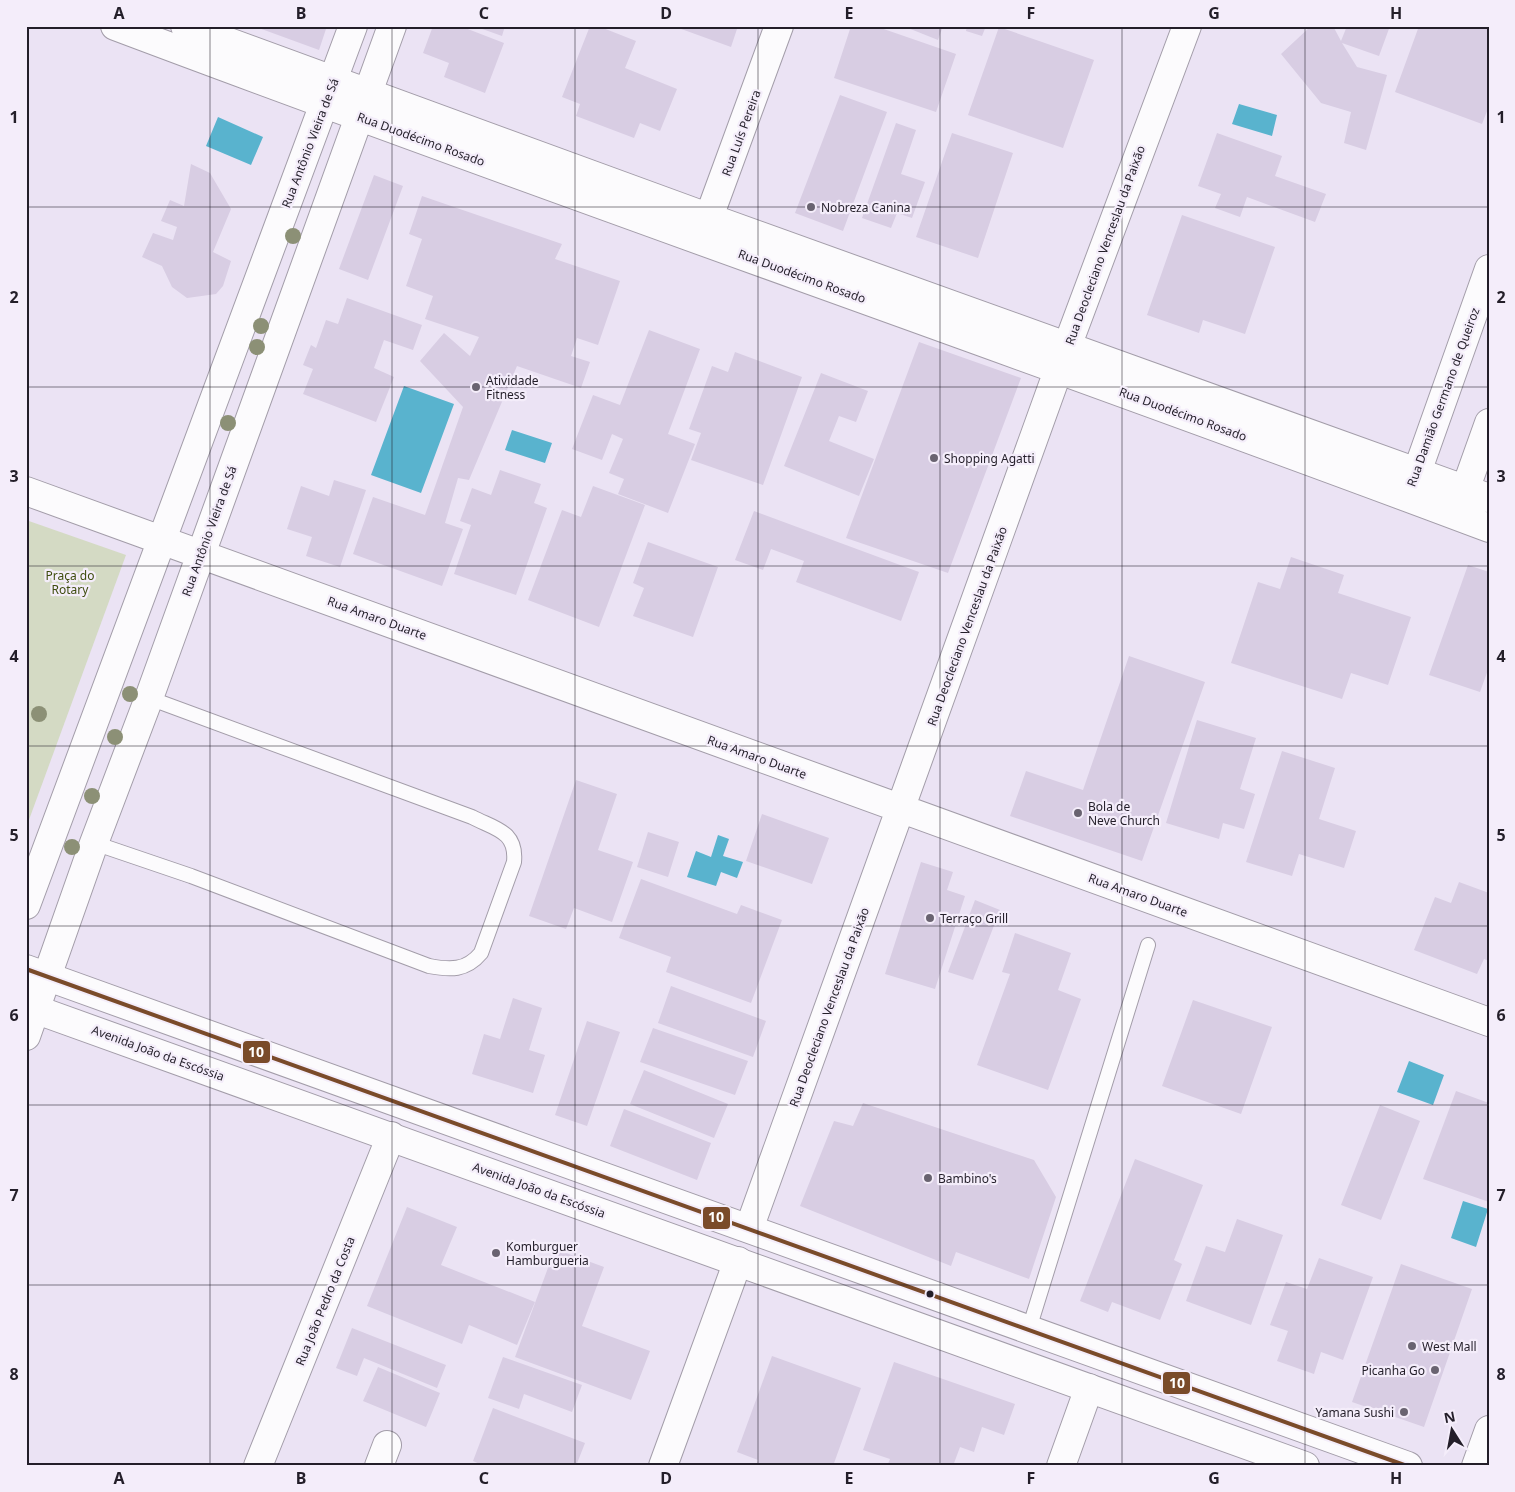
<svg xmlns="http://www.w3.org/2000/svg" width="1515" height="1492" font-family="'Noto Sans',sans-serif">
<style>
.green{fill:#d4dac4}
.water{fill:#59b3ce}
.building{fill:#d8cde3}
.lines{fill:none;stroke-linecap:round;stroke-linejoin:round}
.lane-casing{stroke:#a39da9;stroke-width:16}
.street-casing{stroke:#a39da9;stroke-width:30}
.secondary-casing{stroke:#a39da9;stroke-width:30}
.lane{stroke:#fcfbfd;stroke-width:14}
.street{stroke:#fcfbfd;stroke-width:28}
.secondary{stroke:#fcfbfd;stroke-width:28}
.bus-1-casing{stroke:#f4edfa;stroke-width:8}
.bus-1{stroke:#7a4b2a;stroke-width:4}
.tree{fill:#8c9076}
.grid{fill:none;stroke:#231e29;stroke-width:1;stroke-opacity:0.55}
.poi-dot{fill:#696370;stroke:#f4edfa;stroke-width:2}
.bus-dot{fill:#231e29;stroke:#f4edfa;stroke-width:2}
.labels{text-anchor:middle;dominant-baseline:central;stroke-width:4.5;stroke-linejoin:round;paint-order:stroke}
.street-label{font-size:12px;fill:#231e29;stroke:#f4edfa}
.poi-label{font-size:12px;fill:#231e29;stroke:#f4edfa;text-anchor:start}
.park-label{font-size:12px;fill:#3e4c0e;stroke:#f4edfa}
.line-badge{stroke:#f4edfa;stroke-width:2}
.badge-label{font-size:14px;text-anchor:middle;font-weight:bold;fill:#fff}
.neatline{fill:none;stroke:#231e29;stroke-width:2}
.grid-label{font-size:16px;text-anchor:middle;font-weight:bold;fill:#231e29}
</style>
<rect width="100%" height="100%" fill="#ebe3f4"/>
<path class="green" d="M26 520 126 555 26 828Z"/>
<path class="water" d="M1239 104 1277 115 1272 136 1232 124Z
M218 117 263 137 251 165 206 146Z
M404 386 454 404 421 493 371 475Z
M512 430 552 443 545 463 505 450Z
M718 835 729 839 723 856 743 862 737 878 721 872 716 886 687 877 696 851 711 857Z
M1409 1061 1444 1075 1433 1105 1397 1092Z
M1463 1201 1488 1209 1476 1247 1451 1238Z"/>
<path class="building" d="M253 26H327L319 50Z
M433 26H460L504 43 485 93 444 77 449 63 423 53Z
M474 26H505L502 36Z
M590 26H598L636 41 625 68 677 89 660 131 640 123 634 138 576 116 580 104 562 97Z
M673 26H738L731 47Z
M851 26H875L956 54 936 112 834 78Z
M903 26H943L938 40Z
M967 26H986L982 36 966 31Z
M1311 26H1333L1341 41 1347 26H1390L1379 56 1342 43 1357 67 1387 75 1366 150 1344 143 1351 112 1321 103 1281 54Z
M1419 26H1489V106L1482 124 1395 92Z
M999 27 1094 60 1063 148 968 115Z
M840 95 887 112 843 231 795 213Z
M896 123 916 130 901 174 925 182 912 218 897 213 891 228 862 218Z
M952 133 1013 153 978 258 916 237Z
M1217 133 1282 156 1275 176 1326 194 1315 222 1247 197 1240 217 1215 208 1221 194 1198 186Z
M191 164 210 173 231 209 213 252 231 261 223 286 216 294 187 298 172 287 162 266 142 257 153 233 173 240 177 227 161 221 170 200 184 206Z
M374 175 403 186 368 280 339 269Z
M422 196 562 244 555 259 620 281 598 345 577 338 571 356 590 362 581 388 517 366 469 480 458 478 445 523 463 529 442 586 353 554 373 497 425 515 463 407 420 361 444 333 470 356 479 337 425 319 433 296 406 286 422 239 409 234Z
M1182 215 1275 247 1245 334 1203 320 1199 333 1147 315Z
M347 298 422 325 413 350 384 340 374 368 394 377 376 422 303 394 313 369 303 365 311 345 316 348 326 320 338 324Z
M649 330 700 349 668 434 695 444 668 513 618 494 624 479 609 473 623 439 612 434 602 460 572 449 593 395 620 405Z
M919 342 1021 378 948 573 846 538Z
M735 352 802 377 763 485 691 460 701 433 689 429 712 366 728 372Z
M821 373 868 391 856 422 839 416 829 441 874 459 859 496 784 466Z
M500 470 541 484 534 503 547 508 516 595 454 574 471 525 460 521 472 488 491 495Z
M334 480 366 490 340 567 306 556 312 537 287 529 301 486 329 496Z
M593 486 645 505 599 627 528 600 562 510 581 517Z
M754 511 919 572 901 621 796 582 804 561 771 549 763 570 735 560Z
M648 542 718 567 693 637 633 616 644 588 633 583Z
M1291 557 1344 575 1338 593 1411 617 1388 685 1351 673 1342 699 1231 663 1258 582 1280 589Z
M1468 565 1489 572V667L1480 692 1429 675Z
M1129 656 1205 682 1142 861 1010 816 1026 771 1083 790Z
M1197 720 1256 738 1240 789 1255 794 1244 829 1223 823 1219 839 1166 823Z
M1282 751 1335 768 1319 819 1356 831 1344 868 1299 854 1292 876 1246 862Z
M576 780 617 794 598 850 633 862 612 922 574 908 566 929 529 916Z
M762 814 829 838 812 884 746 861Z
M648 832 679 842 668 877 637 867Z
M921 862 953 872 947 890 965 896 935 989 885 974Z
M641 879 737 914 741 905 782 920 751 1003 666 972 671 957 619 938Z
M1459 882 1489 893V961L1484 959 1477 974 1414 950 1435 897 1451 903Z
M975 900 1000 910 973 980 948 972Z
M1015 933 1071 953 1058 990 1081 999 1048 1090 977 1065 1010 974 1002 972Z
M671 986 766 1021 753 1057 658 1023Z
M513 998 542 1008 529 1050 545 1055 533 1093 472 1074 484 1034 500 1039Z
M1193 1000 1272 1027 1241 1114 1162 1086Z
M587 1021 620 1032 587 1126 555 1115Z
M653 1028 748 1061 735 1095 640 1062Z
M644 1070 728 1104 714 1138 630 1104Z
M1456 1091 1489 1103V1202L1423 1179Z
M863 1103 1034 1160 1056 1197 1029 1279 956 1252 951 1266 800 1206 834 1121 853 1126Z
M1380 1105 1420 1121 1381 1220 1341 1205Z
M624 1109 711 1143 697 1180 610 1146Z
M1135 1159 1203 1185 1174 1260 1182 1264 1160 1320 1112 1302 1108 1312 1080 1301Z
M407 1207 457 1227 441 1265 535 1302 517 1345 469 1325 462 1344 367 1306Z
M1237 1219 1283 1235 1251 1325 1186 1301 1206 1246 1225 1252Z
M555 1249 604 1267 582 1326 650 1351 631 1400 515 1357Z
M1319 1258 1373 1277 1343 1360 1321 1352 1314 1374 1277 1361 1288 1331 1270 1325 1286 1282 1307 1289Z
M1401 1264 1472 1289 1424 1427 1352 1402Z
M352 1328 446 1365 437 1388 364 1358 357 1376 336 1368Z
M772 1356 861 1388 833 1466H756L758 1460 737 1452Z
M503 1357 582 1385 572 1412 524 1394 519 1409 488 1398Z
M894 1362 1015 1404 1004 1435 982 1427 974 1452 960 1447 953 1466H887L890 1459 863 1450Z
M378 1367 440 1393 426 1427 363 1401Z
M493 1408 585 1443 576 1466H484L473 1461Z"/>
<g class="lines">
<defs>
<path id="lane" d="M94 843 191 876 429 966C450 970 466 971 481 953L514 862C517 831 495 829 472 817L149 698
M1029 1329 1148 945"/>
<path id="street" d="M115 26C571 198 1032 356 1489 528
M185 26 710 218 1489 498
M702 236 779 26
M1411 489 1489 269
M26 491 1489 1022
M1459 507 1489 423
M26 905 353 26
M26 1036 94 843 149 698 392 26
M750 1226 1059 368 1187 26
M258 1466 391 1136
M379 1466 387 1445
M663 1466 738 1261
M1061 1466 1089 1388
M1476 1466 1489 1430"/>
<path id="secondary" d="M26 969C488 1132 948 1299 1408 1466
M26 1006 1305 1466"/>
</defs>
<use href="#lane" class="lane-casing"/>
<use href="#street" class="street-casing"/>
<use href="#secondary" class="secondary-casing"/>
<use href="#lane" class="lane"/>
<use href="#street" class="street"/>
<use href="#secondary" class="secondary"/>
<defs>
<path id="bus-1" d="M26 969 1407 1466"/>
</defs>
<use href="#bus-1" class="bus-1-casing"/>
<use href="#bus-1" class="bus-1"/>
</g>
<g class="tree">
<circle cx="293" cy="236" r="8"/>
<circle cx="261" cy="326" r="8"/>
<circle cx="257" cy="347" r="8"/>
<circle cx="228" cy="423" r="8"/>
<circle cx="130" cy="694" r="8"/>
<circle cx="39" cy="714" r="8"/>
<circle cx="115" cy="737" r="8"/>
<circle cx="92" cy="796" r="8"/>
<circle cx="72" cy="847" r="8"/>
</g>
<path class="grid" d="M210 26V1466M392 26V1466M575 26V1466M758 26V1466M940 26V1466M1122 26V1466M1305 26V1466M26 207H1489M26 387H1489M26 566H1489M26 746H1489M26 926H1489M26 1105H1489M26 1285H1489"/>
<g class="poi-dot">
<circle cx="811" cy="207" r="5"/>
<circle cx="476" cy="387" r="5"/>
<circle cx="934" cy="458" r="5"/>
<circle cx="1078" cy="813" r="5"/>
<circle cx="930" cy="918" r="5"/>
<circle cx="928" cy="1178" r="5"/>
<circle cx="496" cy="1253" r="5"/>
<circle cx="1412" cy="1346" r="5"/>
<circle cx="1435" cy="1370" r="5"/>
<circle cx="1404" cy="1412" r="5"/>
</g>
<circle class="bus-dot" cx="930" cy="1294" r="4.5"/>
<g class="labels">
<g class="street-label">
<text transform="translate(741 133) rotate(-70)">Rua Luís Pereira</text>
<text transform="translate(421 139) rotate(20)">Rua Duodécimo Rosado</text>
<text transform="translate(310 143) rotate(-69)">Rua Antônio Vieira de Sá</text>
<text transform="translate(1105 245) rotate(-70)">Rua Deocleciano Venceslau da Paixão</text>
<text transform="translate(802 276) rotate(20)">Rua Duodécimo Rosado</text>
<text transform="translate(1443 397) rotate(-70)">Rua Damião Germano de Queiroz</text>
<text transform="translate(1183 414) rotate(20)">Rua Duodécimo Rosado</text>
<text transform="translate(209 531) rotate(-70)">Rua Antônio Vieira de Sá</text>
<text transform="translate(377 618) rotate(20)">Rua Amaro Duarte</text>
<text transform="translate(967 626) rotate(-70)">Rua Deocleciano Venceslau da Paixão</text>
<text transform="translate(757 757) rotate(20)">Rua Amaro Duarte</text>
<text transform="translate(1138 895) rotate(20)">Rua Amaro Duarte</text>
<text transform="translate(829 1007) rotate(-70)">Rua Deocleciano Venceslau da Paixão</text>
<text transform="translate(158 1053) rotate(20)">Avenida João da Escóssia</text>
<text transform="translate(539 1190) rotate(20)">Avenida João da Escóssia</text>
<text transform="translate(325 1301) rotate(-68)">Rua João Pedro da Costa</text>
</g>
<g class="poi-label">
<text x="821" y="207">Nobreza Canina</text>
<text x="486" y="380">Atividade<tspan x="486" dy="14">Fitness</tspan></text>
<text x="944" y="458">Shopping Agatti</text>
<text x="1088" y="806">Bola de<tspan x="1088" dy="14">Neve Church</tspan></text>
<text x="940" y="918">Terraço Grill</text>
<text x="938" y="1178">Bambino's</text>
<text x="506" y="1246">Komburguer<tspan x="506" dy="14">Hamburgueria</tspan></text>
<text x="1422" y="1346">West Mall</text>
<text x="1425" y="1370" text-anchor="end">Picanha Go</text>
<text x="1394" y="1412" text-anchor="end">Yamana Sushi</text>
</g>
<g class="park-label">
<text x="70" y="575">Praça do<tspan x="70" dy="14">Rotary</tspan></text>
</g>
</g>
<g class="line-badge">
<rect x="242" y="1040" width="29" height="24" rx="5" fill="#7a4b2a"/>
<rect x="702" y="1206" width="29" height="24" rx="5" fill="#7a4b2a"/>
<rect x="1162" y="1371" width="29" height="24" rx="5" fill="#7a4b2a"/>
</g>
<g class="badge-label">
<text x="256" y="1057">10</text>
<text x="716" y="1222">10</text>
<text x="1177" y="1388">10</text>
</g>
<rect width="1515" height="1492" fill="none" stroke="#f4edfa" stroke-width="55"/>
<g transform="translate(1452 1430) rotate(349)" stroke="#f4edfa" stroke-width="4" paint-order="stroke">
<path d="M0-4L9 19L0 12L-9 19Z" fill="#231e29"/>
<text y="-8" font-size="14" font-weight="bold" text-anchor="middle" fill="#231e29">N</text>
</g>
<rect x="28" y="28" width="1460" height="1436" class="neatline"/>
<g class="grid-label">
<text x="119" y="19">A</text>
<text x="301" y="19">B</text>
<text x="484" y="19">C</text>
<text x="666" y="19">D</text>
<text x="849" y="19">E</text>
<text x="1031" y="19">F</text>
<text x="1214" y="19">G</text>
<text x="1396" y="19">H</text>
<text x="14" y="123">1</text>
<text x="1501" y="123">1</text>
<text x="14" y="303">2</text>
<text x="1501" y="303">2</text>
<text x="14" y="482">3</text>
<text x="1501" y="482">3</text>
<text x="14" y="662">4</text>
<text x="1501" y="662">4</text>
<text x="14" y="841">5</text>
<text x="1501" y="841">5</text>
<text x="14" y="1021">6</text>
<text x="1501" y="1021">6</text>
<text x="14" y="1201">7</text>
<text x="1501" y="1201">7</text>
<text x="14" y="1380">8</text>
<text x="1501" y="1380">8</text>
<text x="119" y="1484">A</text>
<text x="301" y="1484">B</text>
<text x="484" y="1484">C</text>
<text x="666" y="1484">D</text>
<text x="849" y="1484">E</text>
<text x="1031" y="1484">F</text>
<text x="1214" y="1484">G</text>
<text x="1396" y="1484">H</text>
</g>
</svg>
